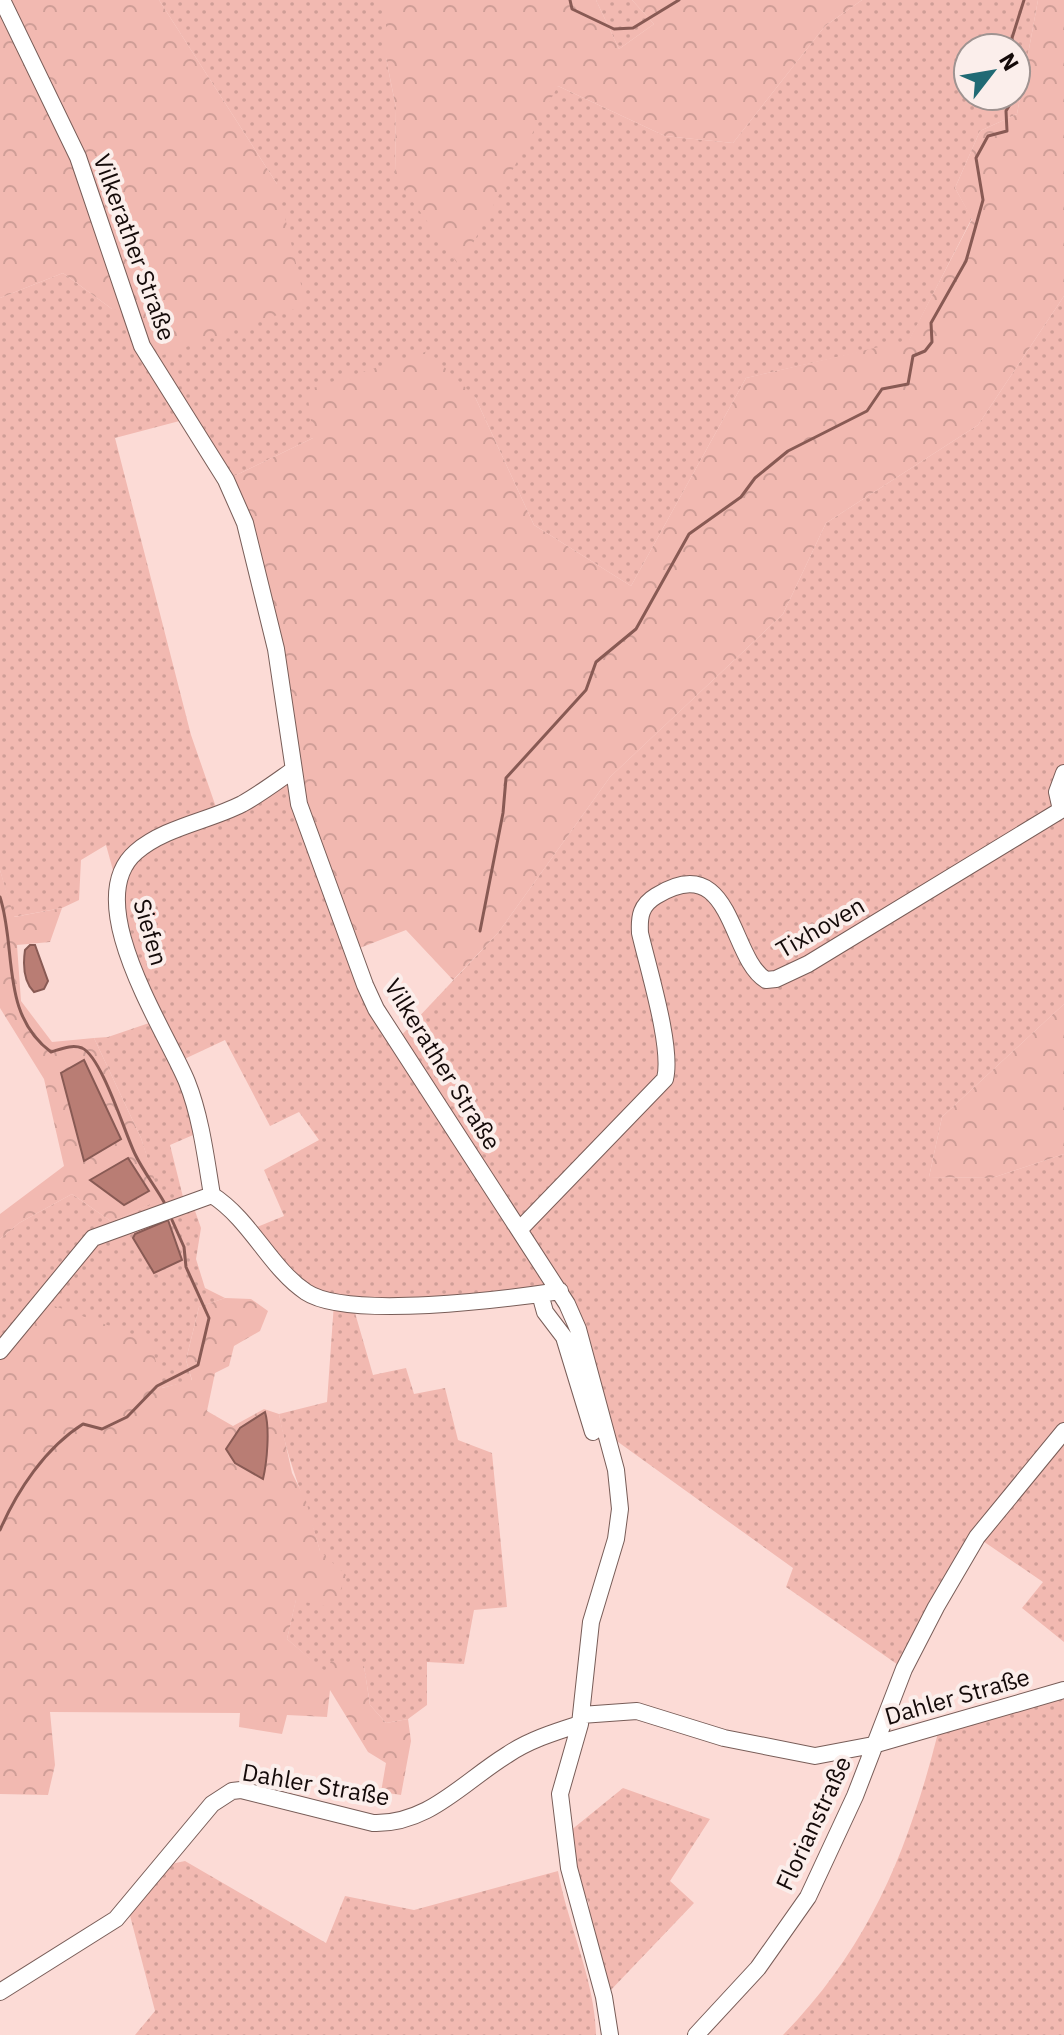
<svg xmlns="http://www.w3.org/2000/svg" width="1064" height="2035" font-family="'IBM Plex Sans',sans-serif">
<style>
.grass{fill:url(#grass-dots);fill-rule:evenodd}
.forest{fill:url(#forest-crowns)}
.water{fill:#b97d74;stroke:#885a54;stroke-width:2}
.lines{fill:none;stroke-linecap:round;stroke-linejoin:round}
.stream{stroke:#885a54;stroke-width:3}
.minor-casing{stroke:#785d58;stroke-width:18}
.minor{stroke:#fff;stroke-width:16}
.labels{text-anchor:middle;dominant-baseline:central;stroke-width:8;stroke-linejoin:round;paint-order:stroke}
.street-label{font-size:24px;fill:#140a09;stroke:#fbeeeb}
</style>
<defs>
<pattern id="grass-dots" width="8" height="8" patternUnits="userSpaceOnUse" patternTransform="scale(2)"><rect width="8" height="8" fill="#f2b9b1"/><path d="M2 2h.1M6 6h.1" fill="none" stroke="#cf9e97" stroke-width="1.8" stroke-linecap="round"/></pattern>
<pattern id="forest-crowns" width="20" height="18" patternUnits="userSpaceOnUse" patternTransform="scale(2)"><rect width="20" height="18" fill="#f2b9b1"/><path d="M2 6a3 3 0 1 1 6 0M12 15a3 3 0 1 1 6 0" fill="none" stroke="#cf9e97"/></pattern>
</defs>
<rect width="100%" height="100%" fill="#fcdbd6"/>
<path class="grass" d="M159 0H386V58L396 108 395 177 558 86 665 136 733 143 825 26 862 0H1038L1017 114 980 131 955 188 972 218 909 341 746 378 631 586 534 525 475 397 313 438 226 480 187 419 115 438 191 735 218 813 293 770 299 804 397 1040 498 933 610 777 783 614 826 523 978 425 1064 296V1004L942 1117 929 1177 992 1178 1064 1154V1642L1022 1608 1043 1582 977 1537 904 1669 786 1587 793 1568 607 1434 560 1292 353 1306 373 1375 406 1368 414 1394 445 1388 458 1440 492 1453 507 1607 474 1610 464 1664 427 1662V1705L408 1719 386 1723 370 1705 364 1666 326 1673 287 1639 296 1599 320 1551C307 1504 287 1462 279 1414L327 1402 334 1303 314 1296 250 1230 284 1216 264 1170 319 1140 299 1112 270 1126 225 1040 178 1062 200 1132 170 1145 185 1205 194 1208 201 1228 196 1259 205 1288 225 1298 199 1307 186 1360 192 1381 161 1388 0 1351V1239L19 1223 72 1194 112 1222 160 1199 141 1138 94 1038 108 1037 155 1021 106 845 81 860 79 900 62 908 13 917 0 870V298L63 273 112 309 277 184ZM968 48H1016V96H968Z
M596 0H632L654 24 619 49Z
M1064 1692V2035H783C869 1947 908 1851 938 1733Z
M623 1788 710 1819 670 1881 694 1903 608 1993 590 1931 589 1904 572 1863 570 1831Z
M185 1861 326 1943 345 1896 414 1910 558 1871C568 1926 595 1980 596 2035H135L155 2011 128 1908 162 1866Z"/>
<path class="forest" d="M0 0H159L277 184 306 305 154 358 137 315 112 309 63 273 0 298Z
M386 0H596L619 49 654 24 632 0H862L825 26 733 143 665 136 558 86 460 267 395 177 396 108 386 58Z
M1038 0H1064V296L978 425 826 523 783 614 610 777 498 933 453 980 406 930 352 951 305 827 276 649 226 480 313 438 307 390 428 351 475 397 534 525 631 586 746 378 909 340 972 219 955 188 980 131 1017 114Z
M0 870 14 917 62 908 50 942 17 945 21 1001 52 1042 94 1038 141 1138 161 1199 112 1222 72 1194 19 1223 0 1239V1214L64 1166 44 1079 0 1008Z
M1064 1004V1154L992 1178 929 1177 942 1117Z
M225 1298 251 1299 268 1311 260 1331 234 1346 229 1366 215 1373 207 1411 233 1426 264 1409 279 1414 292 1473 306 1501 320 1551 346 1575 334 1608 296 1600 287 1639 326 1672 331 1661 364 1666 370 1705 386 1723 408 1719 411 1741 401 1795 381 1792 386 1763 368 1752 330 1690 327 1717 287 1715 282 1734 239 1727 240 1713 50 1712 55 1765 48 1795 0 1794V1351L49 1304 151 1341 162 1388 192 1380 186 1360 199 1307Z"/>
<path class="water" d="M30 945H35L48 981 44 989 34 992C23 981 23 964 25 950Z
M84 1060 121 1139 84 1161 61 1073Z
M128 1158 149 1191 124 1205 90 1180Z
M168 1220 182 1260 154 1273 133 1238 135 1234Z
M265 1412C270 1429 267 1462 263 1479L235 1463 226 1449 240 1428Z"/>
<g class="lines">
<path class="stream" d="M570 0 572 9 614 29 633 28 679 0
M1014 48 1012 38 1024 0
M1016 60V67
M0 897C17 950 0 1014 51 1052 61 1049 72 1044 82 1048 102 1057 125 1134 135 1154 143 1171 155 1186 164 1202
M480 931 503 813 506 778 586 690 596 662 636 629 689 534 741 497 755 478 788 451 867 411 882 389 908 384 913 356 925 351 932 342 931 323 966 261 983 200 976 158 988 136 1007 131 1006 111 1015 96
M0 1530C17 1491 45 1448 83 1424L102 1429 127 1417 157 1386 198 1365 209 1318 186 1267 184 1247 172 1220"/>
<defs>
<path id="minor" d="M2 0 78 157 142 346 226 480 245 523 276 649 299 804 365 985 376 1009 567 1304 578 1329 616 1470 620 1509 616 1539 591 1622 580 1724 560 1794 569 1868 604 1997 610 2035
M293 770C276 782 260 794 242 804 209 821 165 827 136 852 79 901 165 1029 187 1082 201 1117 206 1159 212 1195 251 1220 270 1268 306 1292 348 1320 507 1299 560 1291
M520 1229 665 1079C673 1048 648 968 640 933 639 916 641 905 656 896 733 848 729 958 766 980L776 979 808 964 1061 810 1057 792 1064 773
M540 1294 545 1312 564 1337 593 1432
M0 1351 93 1238 212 1195
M581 1715 637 1711 724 1738 815 1756 873 1745 1064 1690
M0 1992 116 1919 212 1804 232 1791 241 1790 373 1823C428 1825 463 1782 507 1755 529 1740 555 1732 580 1724
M696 2035 758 1968 808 1897 855 1796 904 1669 936 1607 977 1537 1064 1431"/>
</defs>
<use href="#minor" class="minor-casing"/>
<use href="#minor" class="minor"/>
</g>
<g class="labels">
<g class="street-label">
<text transform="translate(135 247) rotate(70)">Vilkerather Straße</text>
<text transform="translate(820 927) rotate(-30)">Tixhoven</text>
<text transform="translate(151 932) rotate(74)">Siefen</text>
<text transform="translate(443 1064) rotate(58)">Vilkerather Straße</text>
<text transform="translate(957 1696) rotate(-16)">Dahler Straße</text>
<text transform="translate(316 1784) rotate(10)">Dahler Straße</text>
<text transform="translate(813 1823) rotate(-65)">Florianstraße</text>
</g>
</g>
<g transform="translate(992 72) rotate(59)"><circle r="38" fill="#fbeeeb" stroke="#9f9391" stroke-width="2"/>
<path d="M0-6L14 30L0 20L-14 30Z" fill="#206a74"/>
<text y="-12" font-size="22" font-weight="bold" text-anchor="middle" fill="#140a09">N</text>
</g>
</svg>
